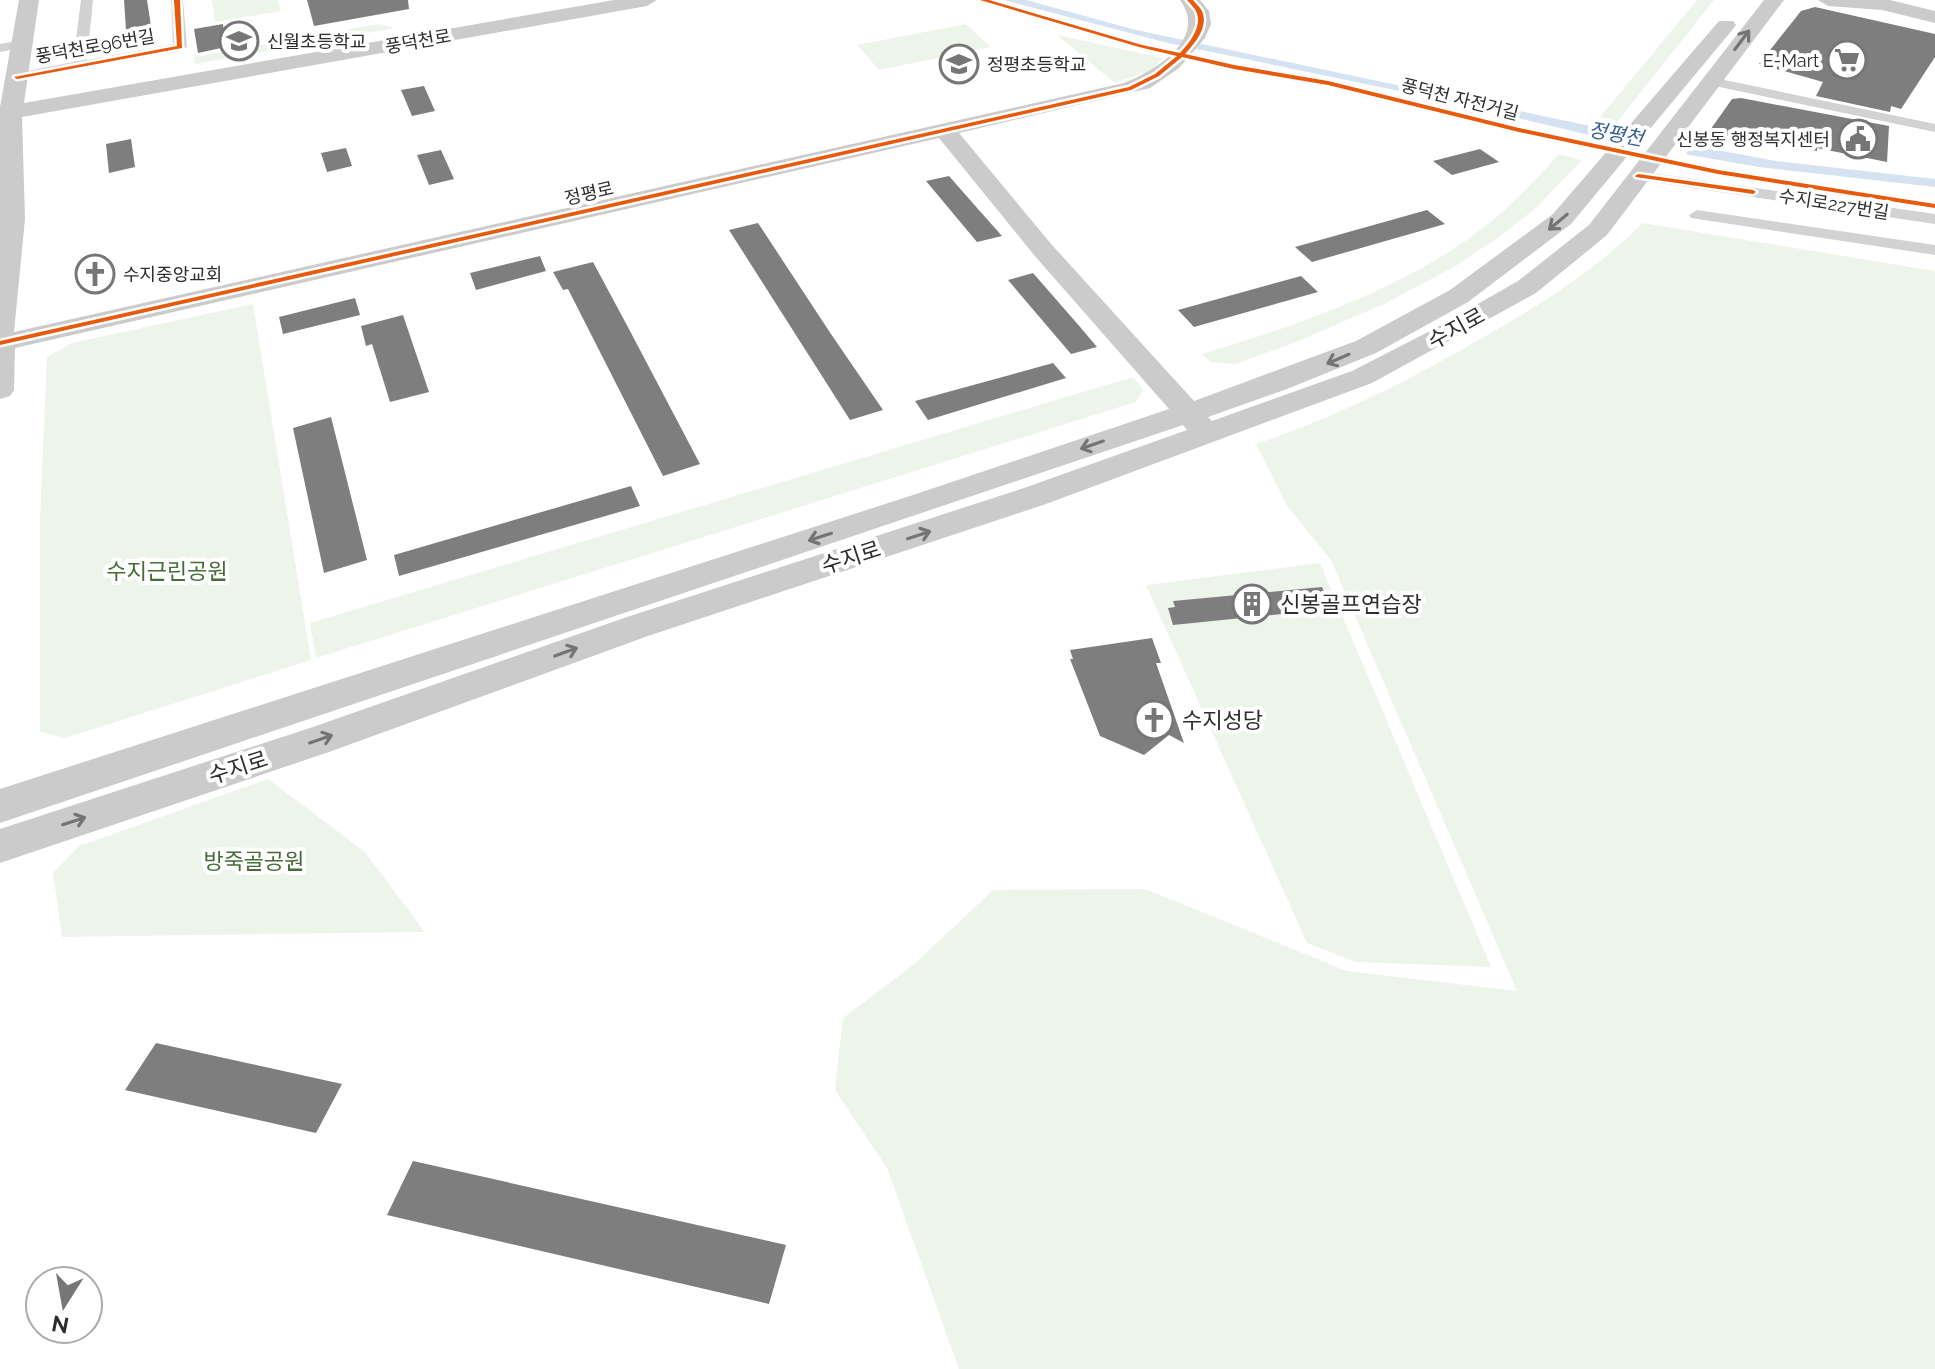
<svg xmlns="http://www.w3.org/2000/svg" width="1935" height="1369" font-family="Raleway,'Noto Sans KR',sans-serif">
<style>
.green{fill:#edf5ea}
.water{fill:#d5e2f2}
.pier{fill:#fff}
.building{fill:#7e7e7e}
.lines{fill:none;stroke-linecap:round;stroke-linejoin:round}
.street{fill:#d2d2d2;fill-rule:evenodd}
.secondary{fill:#cbcbcb;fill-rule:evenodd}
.cycleway-casing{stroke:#fff;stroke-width:5}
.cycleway{fill:#e8590c;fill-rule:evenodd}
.oneway{stroke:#747474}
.labels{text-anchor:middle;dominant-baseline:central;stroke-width:8;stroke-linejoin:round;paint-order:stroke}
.far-poi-label{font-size:18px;fill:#2d2d2d;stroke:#fff;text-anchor:start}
.far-street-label{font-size:18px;fill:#2d2d2d;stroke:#fff}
.far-water-label{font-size:20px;font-style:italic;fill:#365e93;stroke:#fff}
.street-label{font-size:22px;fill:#2d2d2d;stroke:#fff}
.park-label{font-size:22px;fill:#466b38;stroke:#fff}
.poi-label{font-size:22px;fill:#2d2d2d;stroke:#fff;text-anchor:start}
</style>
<rect width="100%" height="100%" fill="#fff"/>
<path class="green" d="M212 0H278L281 11 215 22Z
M1697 0H1714L1618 121 1600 117Z
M379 24 395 28 195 64 194 57Z
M966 24 991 47 879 70 857 45Z
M1057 35 1163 58 1150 71 1115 83Z
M1559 154 1582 160 1536 208 1499 237 1454 267 1384 304 1294 343 1235 364 1211 362 1202 354C1299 325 1416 285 1494 219 1517 200 1538 177 1559 154Z
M1642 223 1935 271V1369H959L887 1168 835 1090 843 1018 913 965 993 890 1145 889 1347 971 1517 991 1331 560 1287 506 1256 444C1339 416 1414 378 1489 334 1545 302 1597 269 1642 223Z
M253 304 311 660 65 738 40 732V519L47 357 72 343Z
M1133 377 1143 390 1136 402 316 658 310 623Z
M1320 563 1491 967 1356 962 1307 943 1146 585Z
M268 779 365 852 425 932 62 937 53 873 79 846Z"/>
<path class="water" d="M1004 0H1026L1136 30 1600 128 1776 161 1935 179V187L1759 167 1627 144 1438 99 1168 43Z"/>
<path class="pier" d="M1606 125 1695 142 1683 158 1593 141Z"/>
<path class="building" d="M124 0H147L151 26 126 30Z
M307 0H408L409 9 314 26Z
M1815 7 1935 34V57L1901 109 1891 106 1890 112 1816 96 1823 82 1759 64 1801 11Z
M223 24 226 47 198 53 194 29Z
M424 86 435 111 412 116 401 90Z
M1741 98 1889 126 1887 162 1817 148V151L1708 133 1732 99Z
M131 139 135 167 109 173 106 144Z
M346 148 352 166 327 172 321 153Z
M1480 149 1499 162 1452 175 1433 161Z
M441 150 454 179 429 185 417 155Z
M949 176 978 209 1002 236 977 242 926 181Z
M1427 210 1445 224 1312 262 1295 247Z
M758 223 831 334 883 410 850 420 729 230Z
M540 256 546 271 476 290 470 273Z
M593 262 630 331 700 464 663 476 568 289 563 290 553 272Z
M1033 273 1081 328 1097 347 1071 354 1008 280Z
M1301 276 1318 292 1194 327 1178 310Z
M355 298 360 315 283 334 279 317Z
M403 315 429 392 390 402 372 344 366 346 361 326Z
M1053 363 1066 378 928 420 915 401Z
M331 417 367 560 324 573 293 428Z
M631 486 640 506 399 576 394 555Z
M1322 587 1332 609 1173 625 1168 608 1175 607 1173 601Z
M1152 638 1161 663H1156L1184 743 1169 735 1144 755 1100 736 1070 659H1073L1070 650Z
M156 1043 342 1084 316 1133 125 1090Z
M413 1161 786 1245 769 1304 387 1215Z"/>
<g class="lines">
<path class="street" d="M81 0H93L87 60 173 44 171 0H183L187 47 180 51 12 80V74L73 62Z
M21 40 28 44 26 47 0 52V44Z
M1710 77 1935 124V132L1705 84 1703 81Z
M1638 171 1935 214V224L1632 179V173Z
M1697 210 1935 245V255L1691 218 1689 215Z"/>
<path class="secondary" d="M19 0H39L24 103 614 0H657L647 6 22 117 25 219 14 332 1124 83C1157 70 1208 38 1180 0H1200L1209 11 1211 24 1205 38 1179 68 1150 88 959 133 1052 245 1194 401 1356 341 1450 290 1553 214 1719 21H1733L1736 25 1733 29 1571 224 1468 302 1376 353 1287 389 1208 417 1212 421 1352 371 1434 329 1518 281 1589 225 1764 0H1784L1607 235 1536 293 1372 383 1046 504 648 636 329 752 0 863V829L310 728 624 618 1024 488 1187 430 1183 425 0 823V789L910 496 1169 409 1034 255 939 138 15 348 14 390 10 396 0 399V107Z
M1818 0H1890L1935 11V23L1882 10 1828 6Z"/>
<defs>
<path id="cycleway" d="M174 0H180L182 48 17 79 14 77 177 46Z
M980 0H989L1142 45 1180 53C1190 42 1203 26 1196 11 1194 7 1190 4 1187 0H1193C1196 4 1200 7 1202 11 1209 27 1195 43 1185 54L1234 65 1328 81 1519 128 1718 170 1935 204V208L1718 174 1519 132 1328 85 1234 69 1182 57 1159 76 1131 90 0 345V341L1129 87 1155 74 1177 56 1139 47Z
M1638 174 1753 190 1756 192 1753 194 1636 177 1635 176Z"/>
</defs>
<use href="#cycleway" class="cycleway-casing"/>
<use href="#cycleway" class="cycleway"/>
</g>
<defs><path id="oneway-shaft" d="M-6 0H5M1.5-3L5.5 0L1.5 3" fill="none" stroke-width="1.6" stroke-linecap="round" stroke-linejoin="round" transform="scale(2)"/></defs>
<g class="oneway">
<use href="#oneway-shaft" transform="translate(1742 40) rotate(-53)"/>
<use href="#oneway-shaft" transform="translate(1558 222) rotate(140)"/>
<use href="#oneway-shaft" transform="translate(1338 359) rotate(157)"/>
<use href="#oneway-shaft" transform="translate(1092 445) rotate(161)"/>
<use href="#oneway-shaft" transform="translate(919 535) rotate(-18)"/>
<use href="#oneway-shaft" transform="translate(820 537) rotate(162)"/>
<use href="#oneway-shaft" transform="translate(566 652) rotate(-20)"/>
<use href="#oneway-shaft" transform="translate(321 739) rotate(-19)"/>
<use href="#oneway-shaft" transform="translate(74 821) rotate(-18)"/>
</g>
<defs>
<symbol id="school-ring" viewBox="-11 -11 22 22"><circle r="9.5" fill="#fff" stroke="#767676" stroke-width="1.5"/><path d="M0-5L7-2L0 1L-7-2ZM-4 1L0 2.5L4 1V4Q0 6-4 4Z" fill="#767676"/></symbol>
<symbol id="supermarket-ring" viewBox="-11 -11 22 22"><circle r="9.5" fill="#fff" stroke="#767676" stroke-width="1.5"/><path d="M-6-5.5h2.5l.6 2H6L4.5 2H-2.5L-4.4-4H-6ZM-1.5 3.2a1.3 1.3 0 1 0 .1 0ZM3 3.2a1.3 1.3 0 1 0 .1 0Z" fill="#767676"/></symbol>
<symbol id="civic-ring" viewBox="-11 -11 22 22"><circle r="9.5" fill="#fff" stroke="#767676" stroke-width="1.5"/><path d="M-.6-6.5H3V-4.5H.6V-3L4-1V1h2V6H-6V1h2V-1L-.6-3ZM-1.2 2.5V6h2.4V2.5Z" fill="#767676"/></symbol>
<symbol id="church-ring" viewBox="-11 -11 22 22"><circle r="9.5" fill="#fff" stroke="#767676" stroke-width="1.5"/><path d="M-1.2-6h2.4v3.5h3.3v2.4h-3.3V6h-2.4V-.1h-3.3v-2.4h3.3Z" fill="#767676"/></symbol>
<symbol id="building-ring" viewBox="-11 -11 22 22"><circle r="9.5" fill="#fff" stroke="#767676" stroke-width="1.5"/><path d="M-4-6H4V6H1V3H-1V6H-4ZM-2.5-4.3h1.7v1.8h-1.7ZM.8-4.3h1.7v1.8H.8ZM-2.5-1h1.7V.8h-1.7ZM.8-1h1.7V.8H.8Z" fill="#767676"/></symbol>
</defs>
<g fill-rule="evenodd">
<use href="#school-ring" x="217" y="19" width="44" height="44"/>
<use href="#supermarket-ring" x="1825" y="38" width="44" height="44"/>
<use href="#school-ring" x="937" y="42" width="44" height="44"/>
<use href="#civic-ring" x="1836" y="117" width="44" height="44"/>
<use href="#church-ring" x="73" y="252" width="44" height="44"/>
<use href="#building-ring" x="1230" y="582" width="44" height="44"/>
<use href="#church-ring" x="1132" y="698" width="44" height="44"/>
</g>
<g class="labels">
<g class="far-poi-label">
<text x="267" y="41">신월초등학교</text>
<text x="1819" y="60" text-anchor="end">E-Mart</text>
<text x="987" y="64">정평초등학교</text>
<text x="1830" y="139" text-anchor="end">신봉동 행정복지센터</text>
<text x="123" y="274">수지중앙교회</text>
</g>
<g class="far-street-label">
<text transform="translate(418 41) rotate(-10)">풍덕천로</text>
<text transform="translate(95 46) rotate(-10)">풍덕천로96번길</text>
<text transform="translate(1460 99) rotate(14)">풍덕천 자전거길</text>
<text transform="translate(589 193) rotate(-13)">정평로</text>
<text transform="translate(1834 204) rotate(9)">수지로227번길</text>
</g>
<g class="far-water-label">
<text transform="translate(1616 134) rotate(10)">정평천</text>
</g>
<g class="street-label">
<text transform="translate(1456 328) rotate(-29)">수지로</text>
<text transform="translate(851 557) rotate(-18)">수지로</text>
<text transform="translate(238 767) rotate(-18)">수지로</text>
</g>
<g class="park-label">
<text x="167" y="571">수지근린공원</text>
<text x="254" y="861">방죽골공원</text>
</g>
<g class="poi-label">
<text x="1280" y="604">신봉골프연습장</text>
<text x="1182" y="720">수지성당</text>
</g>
</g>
<g transform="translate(64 1305) rotate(191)"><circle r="38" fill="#ffffff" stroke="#ababab" stroke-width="2"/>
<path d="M0-6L14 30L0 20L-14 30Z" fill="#767676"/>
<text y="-12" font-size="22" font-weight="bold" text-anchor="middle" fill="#2d2d2d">N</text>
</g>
</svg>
